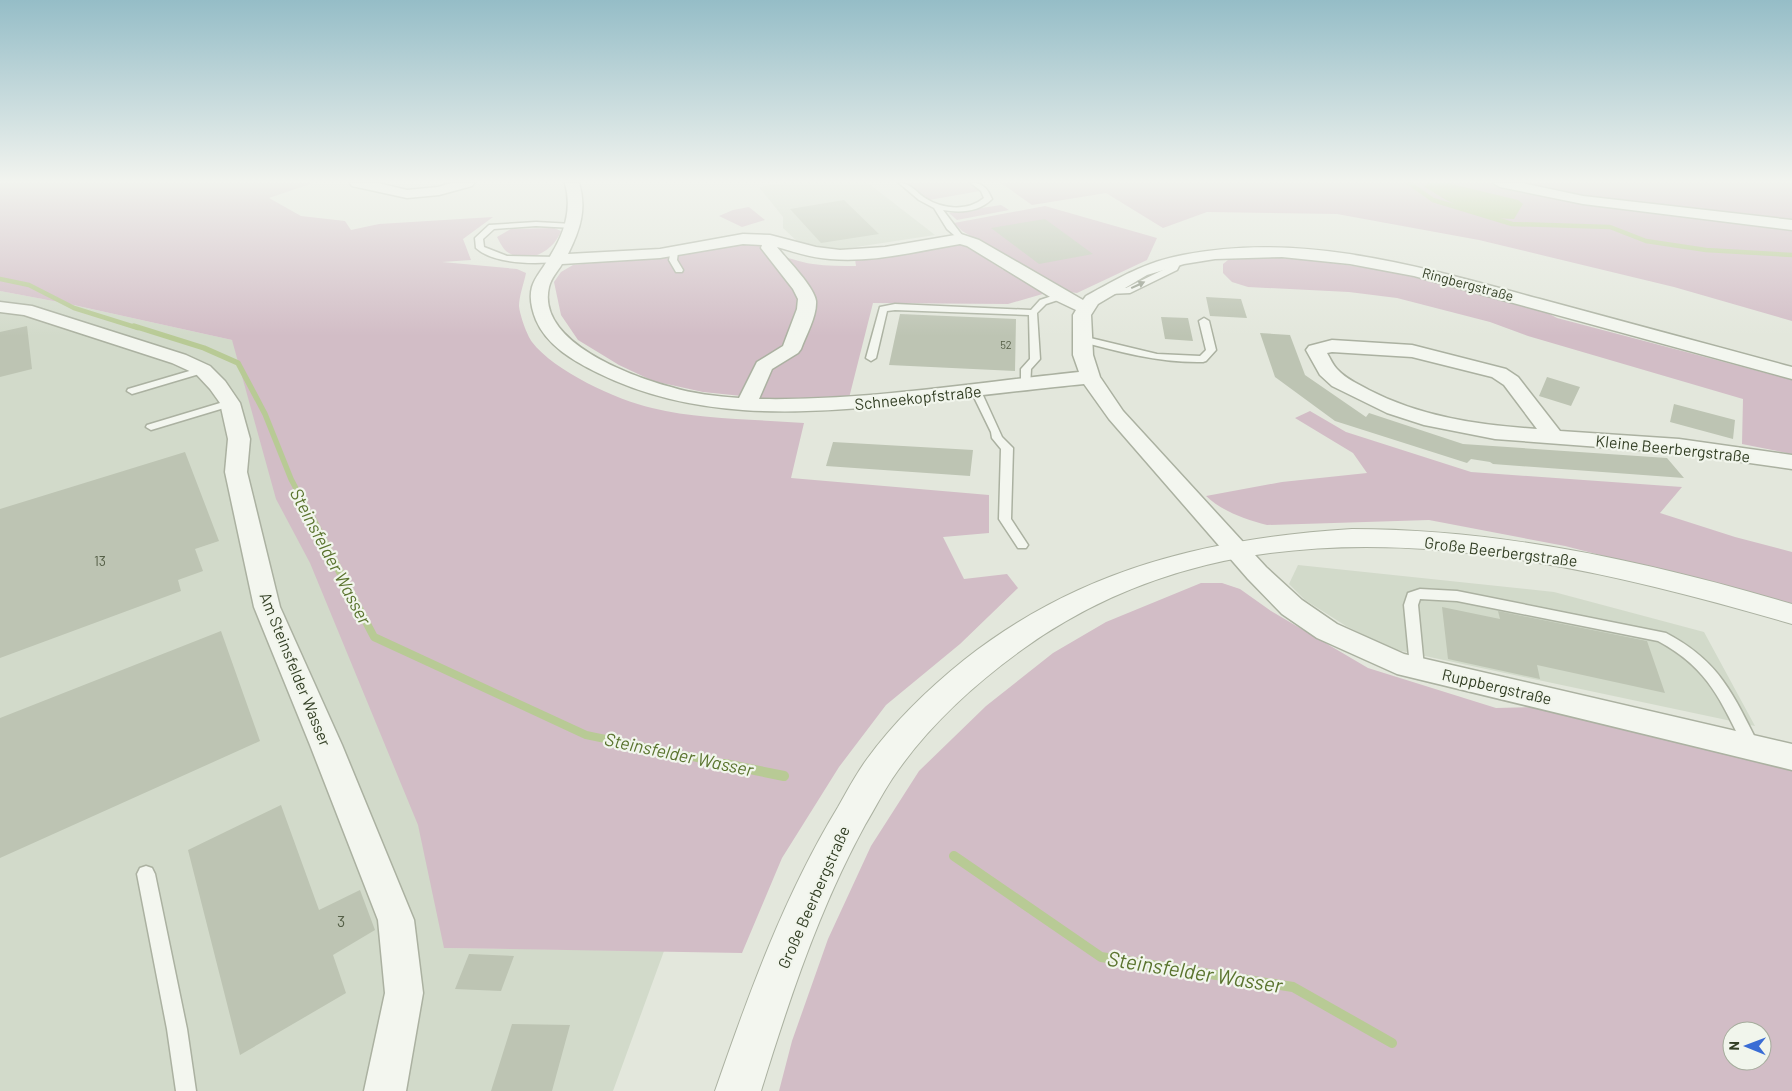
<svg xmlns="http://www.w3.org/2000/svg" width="1792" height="1091" font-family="Barlow,sans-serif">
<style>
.built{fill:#d2daca}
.green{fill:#d2bdc6;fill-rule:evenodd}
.water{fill:#b8ca95}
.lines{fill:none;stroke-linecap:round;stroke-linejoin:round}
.stream-far3{stroke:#b8ca95;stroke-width:4.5}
.stream-far2{stroke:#b8ca95;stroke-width:5.5}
.stream-far1{stroke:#b8ca95;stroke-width:8}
.stream{stroke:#b8ca95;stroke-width:10}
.building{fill:#bdc4b3}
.service-casing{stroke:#abb1a1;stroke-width:3}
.minor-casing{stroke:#abb1a1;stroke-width:3}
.tertiary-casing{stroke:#abb1a1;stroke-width:2}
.service{fill:#f3f6ef;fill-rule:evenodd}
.minor{fill:#f3f6ef;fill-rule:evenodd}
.tertiary{fill:#f3f6ef;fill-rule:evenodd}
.oneway{fill:#939a8a}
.labels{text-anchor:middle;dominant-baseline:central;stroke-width:4.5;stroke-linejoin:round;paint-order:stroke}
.far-number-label{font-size:11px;fill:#566048}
.far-street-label{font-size:14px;fill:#333f25;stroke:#f1f5ec}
.number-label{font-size:14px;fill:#566048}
.street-label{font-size:16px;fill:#333f25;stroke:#f1f5ec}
.near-number-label{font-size:16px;fill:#566048}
.water-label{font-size:18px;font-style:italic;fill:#5a742e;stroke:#f1f5ec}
.near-water-label{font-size:21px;font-style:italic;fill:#5a742e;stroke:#f1f5ec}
</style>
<rect width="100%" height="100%" fill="#e3e7dc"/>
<path class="built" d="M782 183H868L935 235 830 251 800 244 783 228V217L759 187Z
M0 291 69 304 232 340 496 754 444 948 664 951 613 1091H0Z
M1298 565 1554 592 1704 632 1755 726 1392 649 1346 626 1305 600 1289 584Z"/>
<path class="green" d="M0 183H313L269 198 301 216 345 221 351 230 379 224 493 217 463 239 471 260 442 262 517 269 526 273C524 283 519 296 519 306 520 316 527 335 532 342 554 371 617 400 652 408 701 420 754 419 804 423L791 478 989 495V533L943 537 964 579 1007 574 1018 588 960 644 886 705 839 767 782 858 742 953 444 948 418 825 310 563 276 499 232 340 69 304 0 291Z
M906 183H969L980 191 929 200Z
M1001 183H1792V321L1674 287 1479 240 1337 214 1207 212 1163 228 1106 193 1032 205Z
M1001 205 1009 210 957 220 949 213Z
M1045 206 1157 238 1147 260 1077 293 1070 292 962 231 954 223Z
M749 207 765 220 742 227 719 216 733 210Z
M554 228 561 231C554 251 528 265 509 253 503 250 500 242 497 237L511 229Z
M757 242 770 256C785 255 798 262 813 264 827 266 842 266 856 266L855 259 958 243 973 245 977 253 1003 270 1009 268 1046 293 1008 304 873 303 849 398H761L703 392 653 381 619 365 578 340 561 315 554 282 561 272 573 265 686 254Z
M1259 257C1358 260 1443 283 1538 308L1557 318 1792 380V454L1742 444 1743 399 1528 336 1490 322 1397 298 1349 292 1248 287 1232 282 1223 273V264L1228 260Z
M1310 411 1346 432 1471 472 1682 487 1660 513 1735 537 1792 552V604L1565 546 1429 520 1267 525C1245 519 1223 512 1206 496L1282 482 1367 473 1353 453 1295 418Z
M1201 583H1222L1240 589 1271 611 1368 668 1496 708 1533 707 1792 771V1091H779L792 1041 828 939 871 846 919 771 986 706 1053 653 1106 622ZM1732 1031H1762V1061H1732Z"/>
<path class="water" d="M1429 183H1447L1518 200 1523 204 1514 219C1481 219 1451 205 1424 186Z"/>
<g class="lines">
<path class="stream-far3" d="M1409 183 1433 200 1512 224 1610 227 1646 241 1706 250 1792 255
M0 279 29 285 74 308 138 328"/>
<path class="stream-far2" d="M134 326 204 348 238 363 265 414 291 479 311 517"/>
<path class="stream-far1" d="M310 515 374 637 586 735 731 765"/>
<path class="stream" d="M725 764 784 776
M954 856 1101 957 1293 987 1392 1043"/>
</g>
<path class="building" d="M844 200 879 234 821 243 790 209Z
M1045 219 1093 254 1039 264 991 228Z
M1206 297 1241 299 1247 318 1210 316Z
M900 314 1016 319 1015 371 889 365Z
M1161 317 1188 318 1193 341 1165 339Z
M27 326 32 369 0 377V332Z
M1260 333 1290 335 1305 375 1366 417 1369 413 1463 444 1667 458 1684 478 1493 464 1490 462 1471 459 1467 463 1335 421 1275 377Z
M1547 377 1580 387 1571 406 1539 396Z
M1674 404 1735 420 1733 439 1670 422Z
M833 442 973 450 970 476 826 466Z
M185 452 219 541 195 549 203 571 178 580 181 591 0 658V509Z
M1442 607 1500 619 1498 611 1647 641 1665 693 1537 665 1540 679 1448 659Z
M221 631 260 741 0 858V718Z
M281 805 319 910 360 890 375 930 333 955 346 993 240 1055 188 850Z
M469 954 514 956 501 991 455 989Z
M512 1024 570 1025 552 1091H491Z"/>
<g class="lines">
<defs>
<path id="service" d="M899 183C910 183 916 192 925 198 942 209 967 212 984 198L981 191 971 183C983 183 987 188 992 199 979 212 960 213 943 210L965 239 961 241 947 229 934 208 919 200Z
M536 222 573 224 577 226 573 228 536 226 494 229 483 239 484 247 507 256 557 257 561 259 560 261C538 265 493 264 476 248L475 238 489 225Z
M671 250 678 252 677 260 683 270 682 272H676L669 260Z
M1174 260 1181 262 1177 270 1130 293 1109 294 1105 291 1109 288H1126L1171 266Z
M1061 293 1065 296 1064 298 1046 304 1037 313 1040 359 1031 369 1030 387 1026 388 1021 385V369L1030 359 1029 315 895 310 887 311 876 358 871 361 866 358 880 307 895 304 1031 310 1040 300Z
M1204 318 1209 321 1216 350 1206 361 1203 362C1160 363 1120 352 1079 341L1077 339 1082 336 1157 354 1200 356 1206 350 1199 321Z
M203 367 208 370 206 372 132 394 127 391 128 389Z
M976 388 981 391 1002 437 1013 448 1011 519 1028 545 1026 548H1018L999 519 1001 449 992 438 991 432 971 391Z
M230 400 235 403 234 405 151 430 146 427 147 425Z
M1420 589 1457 591 1666 633C1721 662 1733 695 1760 747L1758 751 1752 753 1746 751C1721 702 1710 669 1658 641L1457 601 1420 599 1418 605 1424 667 1422 671 1417 672 1412 671 1410 667 1404 605 1408 593Z
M146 866 152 868 155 874 187 1029 196 1091H176L167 1029 137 874 140 868Z"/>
<path id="minor" d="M350 183H378L407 190 438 187 451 183H474L472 186 439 195 407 198 352 186Z
M565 183H579C587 209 580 230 568 254L660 249 743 234 770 235 816 247 840 250 885 247 961 234 979 240 1083 300 1086 296C1119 278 1145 262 1183 255 1304 231 1424 268 1540 299 1624 322 1708 344 1792 367V379L1414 276 1350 264 1282 257 1215 259 1184 264 1147 275 1098 304 1091 315 1093 355 1100 377 1123 411 1266 567 1302 600 1337 624 1404 654 1792 744V770L1397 674 1317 638 1282 614 1248 579 1109 419 1084 384C1023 390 962 398 901 404 798 415 693 420 598 373 574 361 547 346 536 320 532 310 529 298 532 287 535 277 542 270 547 261 563 237 573 212 565 183ZM743 244 762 245 761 248 793 289 798 299 797 309 783 346 757 362 739 398C716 396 693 394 671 387 631 376 536 342 549 287 551 278 558 271 562 264L660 258ZM960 244 967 246 1055 300 1076 310 1073 315V355L1079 372C972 383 866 401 759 399L772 369 798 353 801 349C806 335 817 316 816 301 814 286 786 259 777 247 794 252 812 258 830 259 873 263 917 251 960 244Z
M1493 183H1522L1583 196 1792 220V230L1583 204 1500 187Z
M0 302 32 306 186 355 210 366 225 381 240 403 250 439 247 472 280 607 342 745 414 920 423 993 406 1091H364L385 993 378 920 310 745 254 607 225 472 228 439 220 403 210 389 196 374 172 363 24 315 0 312Z
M1332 340 1412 345 1506 369 1518 377 1560 431 1679 439 1792 455V469L1679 453 1495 439 1424 425 1387 413 1332 386 1320 375 1306 350 1309 346ZM1332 352 1412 357 1492 377 1504 385 1537 429C1479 425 1421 417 1369 390 1358 384 1346 379 1337 369 1333 365 1330 358 1327 353Z"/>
<path id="tertiary" d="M1352 529C1502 529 1649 562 1792 604V624C1543 552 1253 484 1023 649 973 685 926 728 892 779 882 794 874 810 865 825 819 909 789 1000 761 1091H715C749 993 784 896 838 807 847 791 856 774 867 759 894 722 928 689 964 660 1079 569 1208 538 1352 529Z"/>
</defs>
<use href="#service" class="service-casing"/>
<use href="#minor" class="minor-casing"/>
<use href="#tertiary" class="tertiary-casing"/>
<use href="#service" class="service"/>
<use href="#minor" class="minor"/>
<use href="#tertiary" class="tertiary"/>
</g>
<defs><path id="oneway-solid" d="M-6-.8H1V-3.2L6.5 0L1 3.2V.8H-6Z" transform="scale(1.25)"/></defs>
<use class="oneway" href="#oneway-solid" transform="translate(1138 285) rotate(-25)"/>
<linearGradient id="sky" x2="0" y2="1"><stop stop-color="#95bdc7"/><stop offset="0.54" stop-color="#f2f4ef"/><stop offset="1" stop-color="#f2f4ef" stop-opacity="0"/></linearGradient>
<rect width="1792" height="336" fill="url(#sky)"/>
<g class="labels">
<g class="far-number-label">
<text x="1006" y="344">52</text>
</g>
<g class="far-street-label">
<text transform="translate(1468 284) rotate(15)">Ringbergstraße</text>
</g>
<g class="number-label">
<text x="100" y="560">13</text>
</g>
<g class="street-label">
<text transform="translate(918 397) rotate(-6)">Schneekopfstraße</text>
<text transform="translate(1673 448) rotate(6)">Kleine Beerbergstraße</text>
<text transform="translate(1501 551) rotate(7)">Große Beerbergstraße</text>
<text transform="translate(296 669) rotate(68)">Am Steinsfelder Wasser</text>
<text transform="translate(1497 686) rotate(13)">Ruppbergstraße</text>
<text transform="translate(813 897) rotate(-66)">Große Beerbergstraße</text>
</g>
<g class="near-number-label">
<text x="341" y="920">3</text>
</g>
<g class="water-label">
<text transform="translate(331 556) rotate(62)">Steinsfelder Wasser</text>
<text transform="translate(679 754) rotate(12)">Steinsfelder Wasser</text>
</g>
<g class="near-water-label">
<text transform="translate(1195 971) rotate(9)">Steinsfelder Wasser</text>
</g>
</g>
<g transform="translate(1747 1046) rotate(271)"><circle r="24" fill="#f1f5ec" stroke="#a5ac9c"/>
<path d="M0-4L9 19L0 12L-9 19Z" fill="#396cd5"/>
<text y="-8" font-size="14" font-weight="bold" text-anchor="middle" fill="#333f25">N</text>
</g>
</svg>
